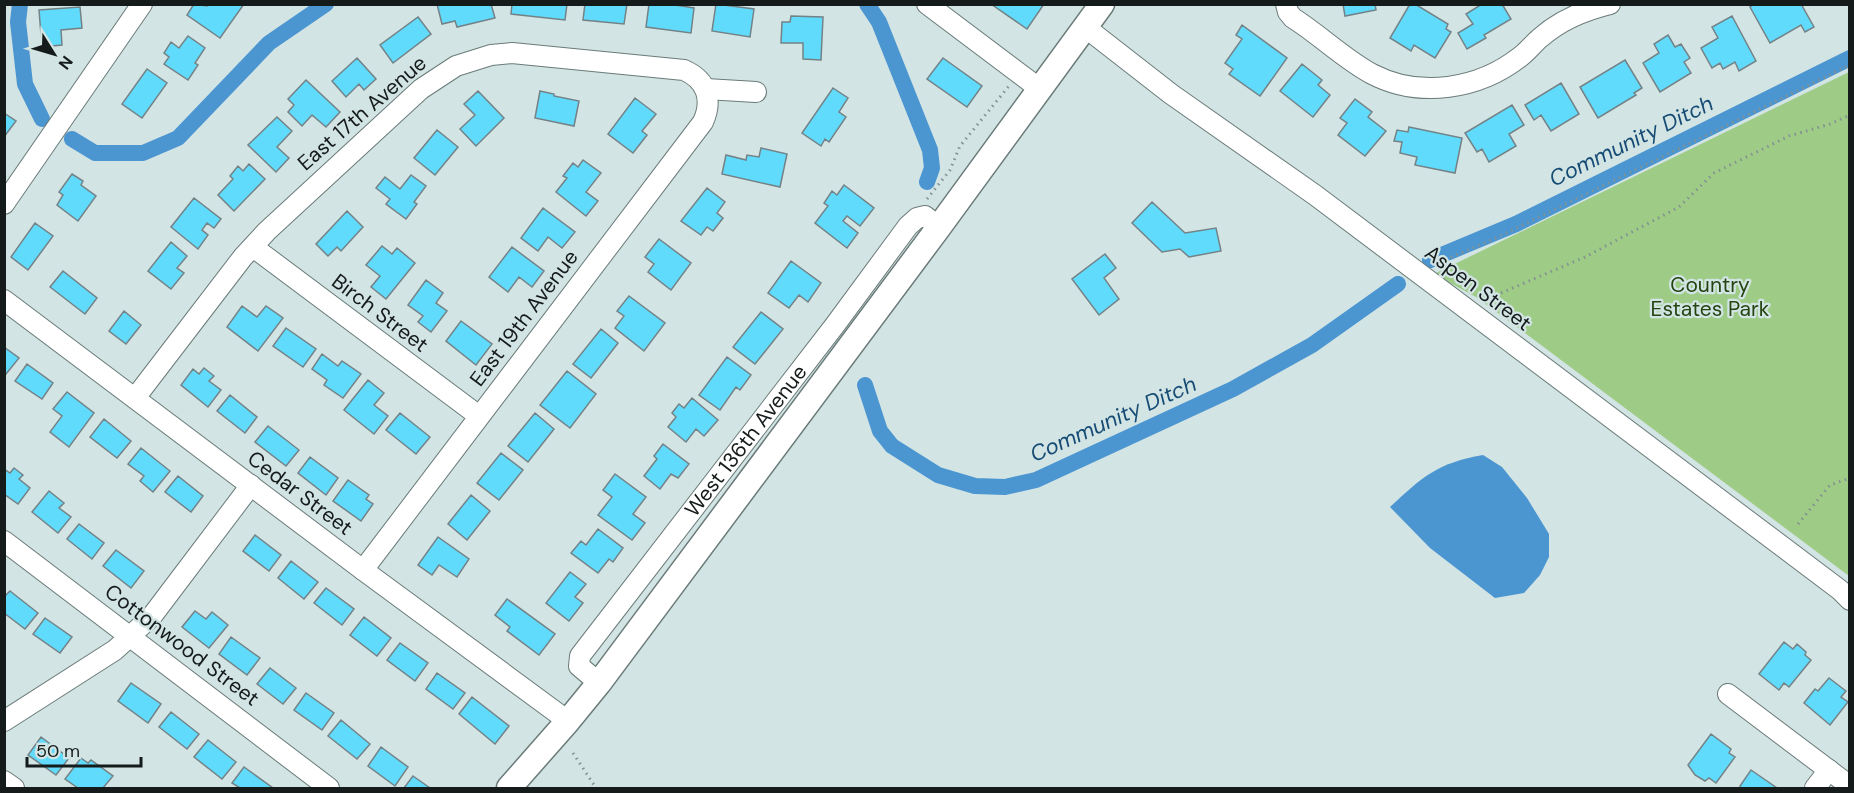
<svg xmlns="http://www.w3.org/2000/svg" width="1854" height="793" font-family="'DM Sans',sans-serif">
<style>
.green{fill:#9ecc87}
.water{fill:#4b95d1}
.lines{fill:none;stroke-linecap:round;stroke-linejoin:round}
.canal{stroke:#4b95d1;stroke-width:16}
.building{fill:#61dbfb;stroke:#738287;stroke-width:1.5}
.minor-casing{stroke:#6a7b79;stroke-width:22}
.major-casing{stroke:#6a7b79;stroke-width:27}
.path{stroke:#849191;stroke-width:3;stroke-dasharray:1.5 4.5;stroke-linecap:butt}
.minor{stroke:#fff;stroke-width:20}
.major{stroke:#fff;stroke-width:24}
.labels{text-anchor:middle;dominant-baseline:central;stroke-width:4.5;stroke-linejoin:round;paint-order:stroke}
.street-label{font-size:21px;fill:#151b1b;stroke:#d2e4e3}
.park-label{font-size:21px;fill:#244510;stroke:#d2e4e3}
.water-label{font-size:22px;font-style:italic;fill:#164c75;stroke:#d2e4e3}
</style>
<rect width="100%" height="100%" fill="#d2e4e3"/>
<path class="green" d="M1849 72V576L1529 336 1476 297 1434 274Z"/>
<path class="water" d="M1483 455 1502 467 1527 498 1549 534V557L1540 575 1524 593 1495 598 1430 548 1390 507C1423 476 1438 463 1483 455Z"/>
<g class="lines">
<path class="canal" d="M20 4 18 22 25 84 42 119
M867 4 879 22 930 150 932 168 927 182
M72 139 95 153H143L178 138 269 43 326 4
M1430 260 1516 224 1850 58
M865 385 880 431 892 446 938 475 975 486 1005 487 1036 480 1233 389 1312 345 1398 284"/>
</g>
<path class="building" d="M194 4 207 6 209 4H244L220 38 187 15Z
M437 4H491L495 18 457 27 455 21 442 24Z
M512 4H567L565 20 511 14Z
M585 4H627L624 24 583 20Z
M649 4H669L694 8 691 33 646 27Z
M716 4 754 9 750 37 712 31Z
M991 4H1044L1027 29Z
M1343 4H1375L1376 10 1345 16Z
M1410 4H1415L1448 24 1446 29 1451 32 1435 58 1414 45 1411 51 1390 38Z
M1482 4H1502L1511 19 1484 35 1486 38 1467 49 1458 33 1473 24 1466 14Z
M1754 4H1801L1814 27 1805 32 1801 25 1770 43 1750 7Z
M80 7 82 28 61 30 62 45 42 47 39 10Z
M791 16 823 17 821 60 803 59V43H781L782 22H790Z
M1732 16 1756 61 1739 71 1735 62 1723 69 1720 63 1712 68 1701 48 1718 38 1712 27Z
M418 17 431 34 393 63 380 45Z
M1242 25 1287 58 1260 96 1229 74 1233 69 1225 63 1242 39 1236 35Z
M1668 35 1675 47 1681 44 1690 58 1684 62 1691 73 1660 92 1643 63 1659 53 1654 44Z
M188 36 205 48 195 63 198 65 188 80 164 64 169 57 164 53 171 42 179 48Z
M357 58 376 79 364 90 359 84 346 97 332 81Z
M943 58 982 86 967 107 927 79Z
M1625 60 1642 88 1634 93 1636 95 1598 118 1580 87Z
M1302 64 1322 80 1318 85 1330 95 1313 117 1280 91Z
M147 69 167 83 142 118 122 104Z
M306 80 340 112 326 127 312 115 302 126 288 112 294 105 288 99Z
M1561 83 1579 114 1551 131 1541 115 1534 120 1525 105Z
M833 88 848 98 839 112 846 117 829 142 825 139 821 146 802 133Z
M478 91 504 118 476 146 460 129 475 115 464 104Z
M540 91 554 94V96L579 101 574 126 535 118Z
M635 98 656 114 642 131 647 135 633 153 608 134Z
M1355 99 1372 112 1368 117 1386 131 1365 156 1338 135 1347 123 1340 118Z
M1512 105 1524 125 1509 134 1516 146 1489 162 1482 149 1477 152 1465 133Z
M4 113 16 121 4 137Z
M277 117 292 131 277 147 289 158 276 172 248 145Z
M1409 127 1462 138 1455 173 1415 165 1417 157 1400 153 1402 142 1394 141 1397 130 1408 132Z
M437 130 458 147 435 175 414 158Z
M761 148 787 154 780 187 722 174 726 155 746 160 747 155 759 157Z
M583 160 601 173 586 192 598 201 586 216 556 192 567 178 563 176 573 163 578 167Z
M249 164 265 179 234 211 218 195 233 179 230 176 238 166 243 171Z
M72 174 83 181 81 185 96 196 78 221 57 205 63 195 59 192Z
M411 175 426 186 414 202 417 204 406 219 386 204 390 199 376 188 385 177 400 189Z
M844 185 874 208 860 226 847 216 843 221 858 233 847 248 815 223 828 206 824 203 832 191 837 195Z
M707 188 725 202 717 213 723 218 713 231 707 227 701 235 681 221Z
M194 198 221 219 214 228 207 223 202 230 208 235 198 249 171 227Z
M1152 202 1185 233 1216 228 1221 251 1189 257 1180 249 1162 252 1132 223Z
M543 208 575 232 562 248 548 237 538 251 521 238Z
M347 211 363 227 341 251 337 247 328 256 316 244Z
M35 223 53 236 28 270 11 257Z
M659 239 691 263 671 290 648 272 654 264 645 257Z
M171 242 187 256 177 268 184 273 171 289 148 271Z
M382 246 392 254 397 248 415 263 386 299 371 287 380 276 366 265Z
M512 247 544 271 532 287 519 277 508 292 489 277Z
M1105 254 1116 268 1104 278 1119 299 1099 315 1072 279Z
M791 261 821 283 808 302 799 295 789 308 768 293Z
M63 271 97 298 85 314 50 287Z
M426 280 443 293 436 303 447 311 431 332 418 322 423 316 408 305Z
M629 296 665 323 644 351 615 328 624 316 617 311Z
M242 306 257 317 266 306 283 318 258 351 227 327Z
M124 311 141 325 126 344 109 331Z
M761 312 783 329 755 364 733 347Z
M461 321 492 344 476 365 446 341Z
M286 328 316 349 303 367 273 346Z
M601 329 618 343 591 378 573 364Z
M4 347 19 358 6 374 4 373Z
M322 354 338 366 342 361 361 374 343 398 324 385 327 380 312 369Z
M727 357 751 375 740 390 736 387 720 410 699 395Z
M27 364 53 383 42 399 15 381Z
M204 368 214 376 209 381 221 390 208 407 181 385 193 369 199 374Z
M567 371 596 394 570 428 540 405Z
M368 380 384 393 374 405 388 416 374 434 344 410Z
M67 392 94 413 69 447 50 432 62 416 53 409Z
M230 395 257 417 245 433 217 411Z
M692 398 718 420 704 436 696 429 686 442 668 427 676 417 672 413 679 404 684 408Z
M400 413 430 437 416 454 386 430Z
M535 413 554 429 528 462 508 446Z
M104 419 131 441 117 458 90 437Z
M268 426 299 450 286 466 255 442Z
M663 444 689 464 678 478 671 474 660 489 644 476 657 459 654 456Z
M141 448 170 471 153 492 140 481 144 476 128 464Z
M501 453 523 470 499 500 477 483Z
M310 457 338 478 326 495 298 473Z
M14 468 23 475 19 479 30 488 18 504 4 494V469L10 473Z
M615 474 646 497 633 514 645 523 632 540 598 515 612 497 603 490Z
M178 476 203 496 191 512 165 492Z
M348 480 369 495 366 499 373 504 361 521 333 501Z
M49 491 64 503 59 508 71 517 58 533 32 512Z
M471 495 490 511 467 540 448 524Z
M79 524 104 543 92 559 67 539Z
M598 529 623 548 613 562 609 559 598 573 571 553 581 541 586 545Z
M255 535 281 555 269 571 243 551Z
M438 537 469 559 457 577 439 565 432 575 418 565Z
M116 550 144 571 131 588 103 566Z
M291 561 318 582 304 599 278 578Z
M570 572 586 584 575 597 583 603 569 621 546 603Z
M326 588 354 609 342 625 314 603Z
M10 591 38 613 25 629 4 613V597Z
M507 599 555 634 539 655 507 631 510 627 495 615Z
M195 611 206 619 212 612 228 625 209 648 182 627Z
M364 617 391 638 377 656 350 635Z
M45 618 72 637 60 653 33 634Z
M231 637 260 658 247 675 219 654Z
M1784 642 1793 649 1797 644 1806 652 1805 655 1811 660 1789 687 1784 683 1779 690 1759 674Z
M400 643 428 663 415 681 387 660Z
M270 668 296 688 283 704 257 684Z
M437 673 465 693 453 709 426 689Z
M1829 678 1846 691 1841 697 1848 702 1830 725 1804 703 1815 689 1818 691Z
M131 683 161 704 148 723 118 701Z
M306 693 334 713 322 730 294 710Z
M472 697 509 726 495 744 459 714Z
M171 712 199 734 187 749 159 727Z
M341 720 370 744 357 759 328 736Z
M1711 734 1731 749 1729 753 1735 757 1716 783 1709 778 1705 781 1695 775 1688 765Z
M41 737 69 758 56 775 28 755Z
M208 740 236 762 222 779 194 757Z
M381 747 408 767 395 786 368 766Z
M81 758 88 763 91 760 113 776 103 788H78L65 779Z
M244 767 273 788H240L232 783Z
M1751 770 1777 788H1741L1740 786Z
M413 776 430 788H404Z"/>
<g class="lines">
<defs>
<g id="minor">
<path d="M927 4 1040 89"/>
<path d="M1286 4 1288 12 1293 18C1320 35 1344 59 1372 74 1420 99 1479 89 1520 57 1527 52 1533 44 1540 38 1559 21 1585 10 1610 4"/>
<path d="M1085 27 1171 94 1315 195 1840 590 1850 600"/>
<path d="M706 89 756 92"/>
<path d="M4 204 142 4"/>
<path d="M253 247 479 416"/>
<path d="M4 300 363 570 568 721"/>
<path d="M135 398 243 257 267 231 421 89 456 66 491 55 512 53 684 70C707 80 713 100 703 122L363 570"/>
<path d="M4 541 329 788"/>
<path id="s1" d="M599 683 579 666 580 656 835 325 908 226 917 218 925 216 939 227"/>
<path d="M1728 694 1850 786"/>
<path d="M4 721 115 650 152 616 251 485"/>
<path d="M4 781 14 788"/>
<path d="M1815 788 1829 770"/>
</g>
<path id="major" d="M509 788 568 721 599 683 939 227 1102 4"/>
</defs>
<use href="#minor" class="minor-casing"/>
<use href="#major" class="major-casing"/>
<path class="path" d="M927 199 950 170 960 146 1009 86
M1436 267 1442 261 1494 239 1850 65
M1501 293 1585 257 1679 207 1714 173 1789 136 1830 124 1850 115
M1798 524 1830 485 1850 478
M573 753 596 788"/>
<use href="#minor" class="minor"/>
<use href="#major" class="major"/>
</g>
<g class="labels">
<g class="street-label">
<text transform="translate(362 113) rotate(-41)">East 17th Avenue</text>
<text transform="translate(1478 288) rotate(37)">Aspen Street</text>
<text transform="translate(380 313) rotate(37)">Birch Street</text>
<text transform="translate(524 318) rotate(-53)">East 19th Avenue</text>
<text stroke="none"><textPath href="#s1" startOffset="308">West 136th Avenue</textPath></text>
<text transform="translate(300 493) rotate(37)">Cedar Street</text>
<text transform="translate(182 645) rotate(37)">Cottonwood Street</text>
</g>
<g class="park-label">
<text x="1710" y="285">Country<tspan x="1710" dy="24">Estates Park</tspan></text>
</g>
<g class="water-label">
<text transform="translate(1631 141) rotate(-26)">Community Ditch</text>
<text transform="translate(1113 419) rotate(-24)">Community Ditch</text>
</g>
</g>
<rect width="1854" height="793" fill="none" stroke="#151b1b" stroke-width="12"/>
<g transform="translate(54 54) rotate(127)" stroke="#d2e4e3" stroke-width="4.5" paint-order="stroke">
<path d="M0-4.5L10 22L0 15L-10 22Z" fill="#151b1b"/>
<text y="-9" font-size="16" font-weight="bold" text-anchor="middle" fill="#151b1b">N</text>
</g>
<path d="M27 757v9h114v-9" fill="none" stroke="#151b1b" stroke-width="3"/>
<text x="36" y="757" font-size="18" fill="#151b1b" stroke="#d2e4e3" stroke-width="4.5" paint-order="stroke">50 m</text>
</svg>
